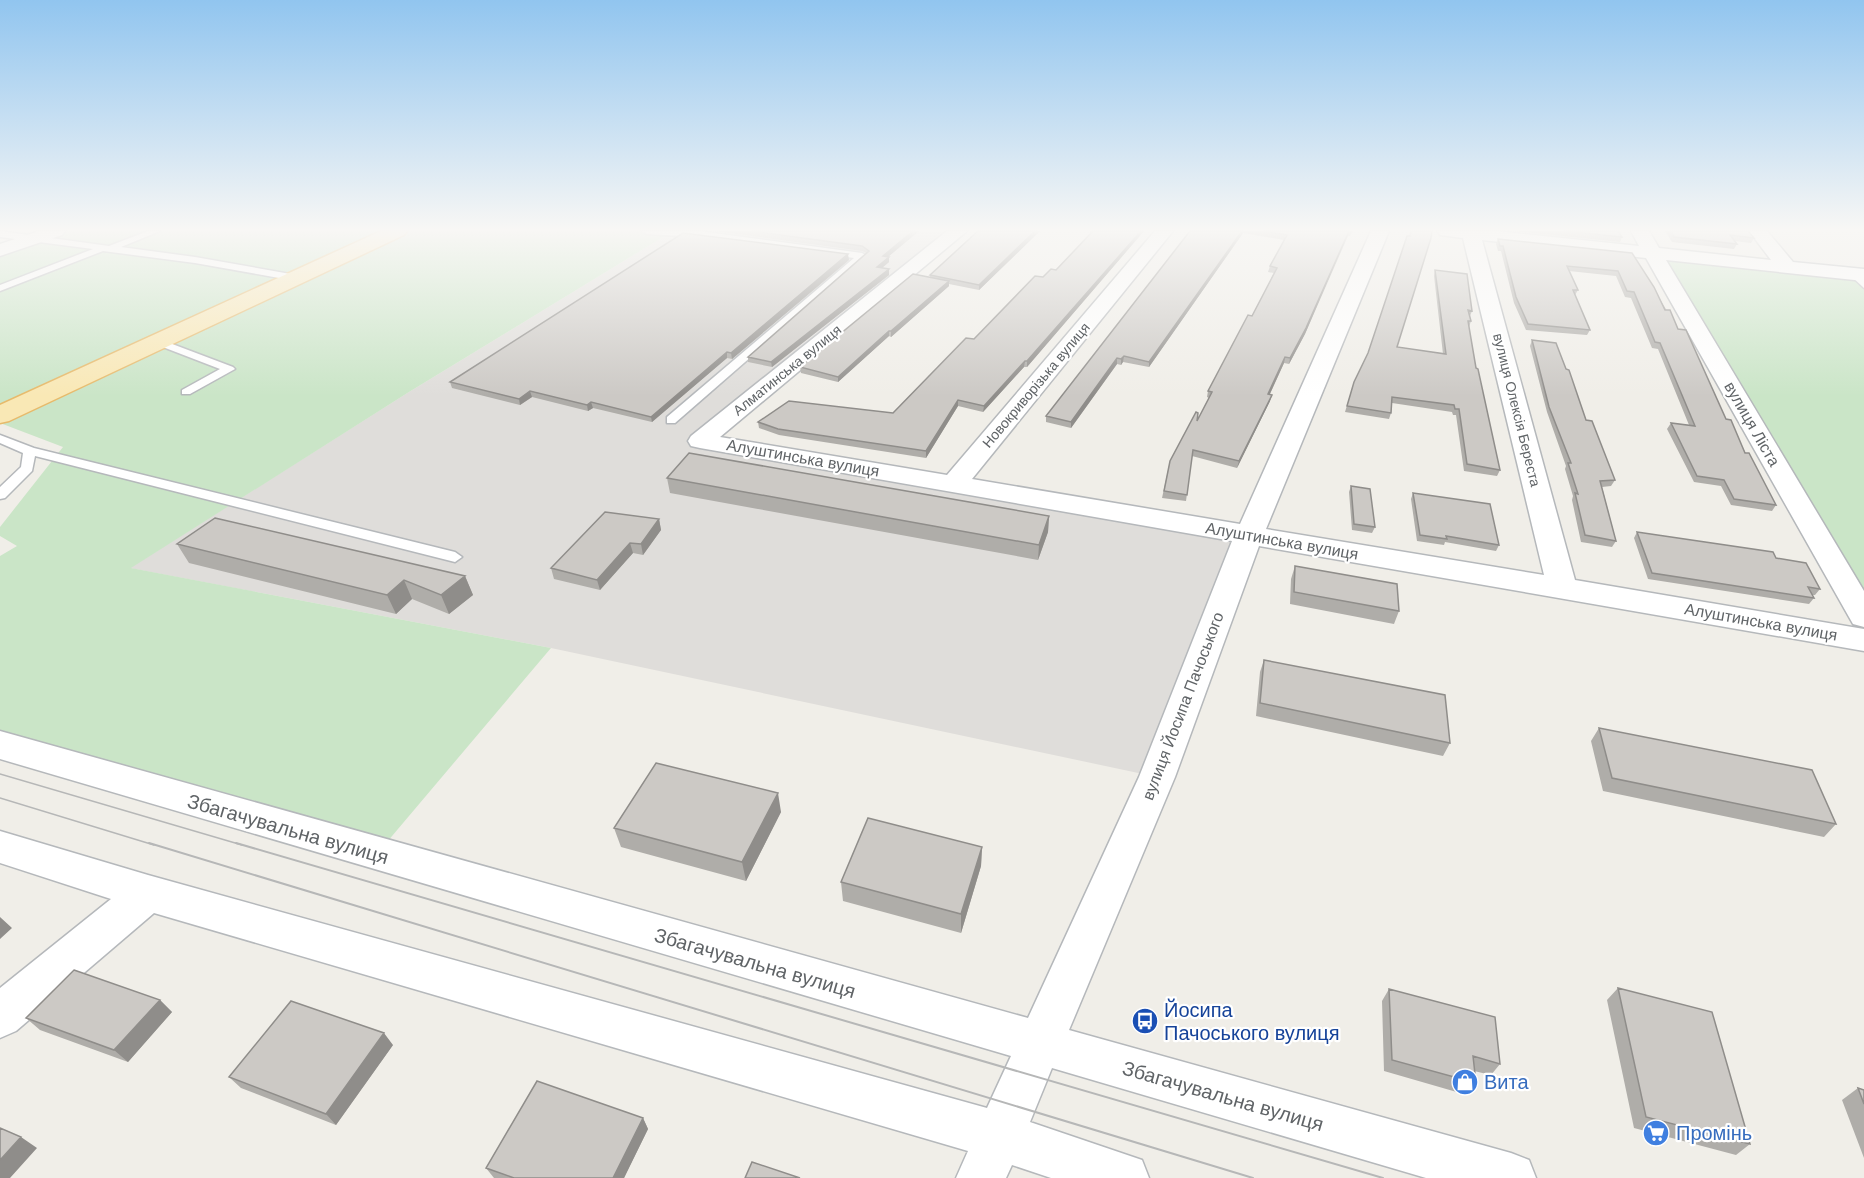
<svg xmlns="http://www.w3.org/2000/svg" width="1864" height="1178" font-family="Arial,sans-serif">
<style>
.industrial{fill:#dfddda}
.green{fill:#cae5c7}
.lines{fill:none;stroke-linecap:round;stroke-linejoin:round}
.lane-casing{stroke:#b5b8bb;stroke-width:3}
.street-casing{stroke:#b5b8bb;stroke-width:3}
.primary-casing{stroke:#e7ba6b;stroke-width:3}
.lane{fill:#fff;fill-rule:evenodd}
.street{fill:#fff;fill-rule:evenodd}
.primary{fill:#f9e8b5;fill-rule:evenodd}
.tram-far1{stroke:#b6b7b7;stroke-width:1.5}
.tram{stroke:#b6b7b7;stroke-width:2}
.wall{fill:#afada9}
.shaded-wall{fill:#8f8d8a}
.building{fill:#ccc9c5;stroke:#8f8d8a;stroke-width:1.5}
.labels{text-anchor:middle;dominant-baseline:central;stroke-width:4.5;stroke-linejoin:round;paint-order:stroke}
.far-street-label{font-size:14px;fill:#606467;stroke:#fff}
.street-label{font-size:16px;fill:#606467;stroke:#fff}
.near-street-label{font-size:20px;fill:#606467;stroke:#fff}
.near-transit-label{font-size:20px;fill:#164399;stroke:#fff;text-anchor:start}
.near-shop-label{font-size:20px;fill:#366cbe;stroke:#fff;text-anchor:start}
</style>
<rect width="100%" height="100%" fill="#f0eee8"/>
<path class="industrial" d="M673 231H946L696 434 1249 535 1157 777 551 648 130 568 409 392Z"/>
<path class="green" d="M56 231H673L409 392 131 568 551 648 376 855 0 745V556L17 546 0 536V527L63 447 0 423V250Z
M1652 253 1864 275V617Z"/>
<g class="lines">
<defs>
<path id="lane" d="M0 231 109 246 148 231H160L121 247 195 257 296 275 301 278 296 281 195 263 103 251 0 291V285L93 249 0 237Z
M642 231H699L862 253 867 256 675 423H667V417L854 258 699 237 646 234Z
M1850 271H1856L1864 279V288L1850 275Z
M159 339 233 367 235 369 190 394H182V390L220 369 155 344 154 342Z
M0 435 34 448 455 552 462 557 455 562 35 456 32 471 5 498 0 499V487L21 467 23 453 0 443Z"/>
<path id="street" d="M39 231H65L62 235 0 256V244Z
M947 231H967L720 437 947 475 1155 231H1173L972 479 1240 524 1371 231H1389L1266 529 1544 575 1463 238 1440 235 1437 231H1496L1639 246 1631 231H1649L1659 248 1771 260 1749 231H1767L1793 262 1864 269V281L1666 260 1864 591V627L1853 624 1849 617 1646 258 1482 240 1575 580 1864 629V651L1259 546 1175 777 1069 1030 1511 1153 1529 1160 1536 1178H1426L1052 1068 1030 1122 1142 1160 1149 1178H1051L1012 1165 1006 1178H956L968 1151 154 913 16 1031 0 1038V988L111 899 0 863V831L148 875 987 1108 1011 1056 0 759V731L1028 1018 1139 777 1232 541 700 448 691 446 688 441 691 436Z"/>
<path id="primary" d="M381 231H407L404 235 9 421 0 423V405Z"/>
</defs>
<use href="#lane" class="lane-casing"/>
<use href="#street" class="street-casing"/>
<use href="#primary" class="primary-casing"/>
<use href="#lane" class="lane"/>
<use href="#street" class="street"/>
<use href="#primary" class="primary"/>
<path class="tram-far1" d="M0 774 242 845
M0 798 154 845"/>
<path class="tram" d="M149 843 1253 1178
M236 843 1383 1178"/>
</g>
<path class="wall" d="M715 231H919L888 257 889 262 882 268 889 275 772 367 748 362V357L866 253 862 251Z
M1040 231 979 290 949 284V286L891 337 889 336 838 382 801 373 800 367 930 277V275Z
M1090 231H1144L1027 367H1024L983 412 958 406 926 458 779 435 759 428 758 422 893 413 1043 277 1056 270 1090 234Z
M1190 231H1353L1350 236H1348L1305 334 1289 364 1284 363 1270 394V401L1237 468 1192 456 1186 501 1162 498 1170 461 1197 421 1209 398 1207 397 1208 391 1252 316 1274 273 1268 272 1270 266 1284 240 1243 233 1149 367 1123 362 1121 365 1117 364 1071 428 1046 422V416Z
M1410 231H1432L1397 347 1443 354 1434 276 1435 270 1472 311 1470 316 1471 321 1469 327 1476 368 1500 470 1497 476 1464 471 1456 415H1453L1452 412 1392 403 1391 413 1389 419 1345 412 1354 382 1368 353 1410 236Z
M1513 231H1618L1622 237 1620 242Z
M1665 231H1748L1754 238 1751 243 1735 241 1737 244 1734 249 1672 242Z
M1498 239 1632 253 1678 329 1726 419 1776 505 1772 511 1731 505 1721 486 1694 482 1667 429 1671 423 1689 425 1658 349 1652 348 1631 298 1625 297 1616 276 1569 271 1578 290 1575 295 1590 330 1587 335 1526 330 1514 303 1501 251H1498L1496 244Z
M849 260 732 359 727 358 652 422 593 408 588 411 532 397 520 405 452 388 450 382Z
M1532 340 1586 420 1615 480 1611 486 1602 487 1616 541 1612 547 1581 542 1572 500 1573 496 1565 469 1566 466 1547 412 1530 346Z
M667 478 1049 516 1048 532 1038 560 670 493Z
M1351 486 1375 527 1372 533 1352 530 1349 492Z
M1413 493 1499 545 1496 551 1445 542 1444 545 1417 541 1411 499Z
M659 519 661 530 643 555 633 553 600 590 554 579 551 568Z
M1637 532 1776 558 1820 589 1815 595H1812L1814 598 1809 604 1648 579 1634 538Z
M177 544 465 576 473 595 449 614 412 599 396 614 189 563Z
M1295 566 1399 611 1394 624 1290 604 1291 579Z
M1264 660 1450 743 1443 756 1256 716 1260 672Z
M1599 728 1836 824 1824 837 1603 791 1591 741Z
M781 812 746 881 621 847 614 828Z
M982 847 981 866 961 933 843 901 841 882Z
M1618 988 1750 1144 1736 1155 1634 1128 1607 1000Z
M1389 989 1500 1064 1491 1075 1474 1071 1476 1083 1467 1095 1384 1071 1382 1001Z
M160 1000 172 1012 128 1062 40 1030 26 1018Z
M393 1045 336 1125 241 1088 229 1077Z
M1858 1088 1864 1090V1158L1842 1100Z
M643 1118 648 1129 624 1178H494L486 1168Z"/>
<path class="shaded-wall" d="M913 231H919L883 261V256Z
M1035 231H1040L979 290V285Z
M1141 231H1144L1027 367V361Z
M1242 231H1243V233L1149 367V362Z
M1349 231 1305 334 1289 364 1290 358Z
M848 254 849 260 732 359 731 353Z
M889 257V262L877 272V267Z
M889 269V275L772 367 771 362Z
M949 281V286L891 337V331Z
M889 331V336L838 382V377Z
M727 352V358L652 422 651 417Z
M1124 356 1123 362 1121 365V359Z
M1285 357 1284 363 1267 400 1268 394Z
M1117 358V364L1071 428V422Z
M1025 361 1024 367 983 412 984 406Z
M530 391 532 397 520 405 519 399Z
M1272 395 1270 401 1237 468 1239 461Z
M958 400V406L926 458V451Z
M591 402 593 408 588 411 587 405Z
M1049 516 1048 532 1038 560 1039 545Z
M659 519 661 530 643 555 641 544Z
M630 543 633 553 600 590 597 580Z
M465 576 473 595 449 614 441 595Z
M404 580 412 599 396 614 387 595Z
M778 793 781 812 746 881 742 862Z
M982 847 981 866 961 933V914Z
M0 917 12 928 0 939Z
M160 1000 172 1012 128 1062 114 1050Z
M384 1033 393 1045 336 1125 326 1114Z
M643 1118 648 1129 624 1178H613Z
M21 1137 37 1148 10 1178H0V1160Z"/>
<path class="building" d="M751 231H913L883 256 889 257 877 267 889 269 771 362 748 357 869 251 862 246Z
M978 231H1035L979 285 930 275Z
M1093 231H1141L1027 361H1025L984 406 958 400 926 451 778 429 758 422 789 401 893 413 966 338 974 339 1035 276 1043 277 1051 269 1056 270Z
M1190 231H1242L1149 362 1124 356 1121 359 1117 358 1071 422 1046 416Z
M1263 231H1349L1306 328 1290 358 1285 357 1268 394 1272 395 1239 461 1193 450 1187 495 1164 491 1170 461 1196 412 1198 413 1197 421 1212 392 1208 391 1248 315 1252 316 1277 268 1270 266 1287 235Z
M1411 231H1432L1431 238 1397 347 1446 354 1435 270 1467 274 1472 311 1468 310 1471 321H1468L1476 368 1478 369 1500 470 1467 464 1459 409H1455L1454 405 1392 397 1391 413 1347 406 1354 382 1368 353 1407 236H1410Z
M1564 231H1618L1622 237Z
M1671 231H1748L1754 238 1730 235 1737 244 1674 237Z
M683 233 848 254 731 353 727 352 651 417 591 402 587 405 530 391 519 399 450 382Z
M1498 239 1632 253 1654 287 1665 310H1670L1678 329 1686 330 1726 419 1731 420 1745 453H1749L1776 505 1734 499 1724 480 1697 476 1671 423 1695 426 1660 343 1655 342 1634 292 1627 291 1618 271 1567 266 1578 290H1573L1590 330 1528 324 1516 297 1503 246H1500Z
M913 274 949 281 891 331H889L838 377 800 367Z
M1532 340 1556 343 1566 369 1569 370 1586 420 1592 421 1615 480 1600 481 1616 541 1585 535 1575 493 1578 494 1568 463H1571L1549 407Z
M689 453 1049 516 1039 545 667 478Z
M1351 486 1370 489 1375 527 1354 524Z
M1413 493 1490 504 1499 545 1446 536 1447 539 1420 535Z
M605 512 659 519 641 544 630 543 597 580 551 568Z
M215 518 465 576 441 595 404 580 387 595 177 544Z
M1637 532 1773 552 1776 558 1806 563 1820 589 1808 587 1814 598 1652 573Z
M1295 566 1397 584 1399 611 1294 592Z
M1264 660 1445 695 1450 743 1260 703Z
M1599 728 1812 770 1836 824 1612 778Z
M656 763 778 793 742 862 614 828Z
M868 818 982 847 961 914 841 882Z
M74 970 160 1000 114 1050 26 1018Z
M1618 988 1712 1012 1750 1144 1646 1117Z
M1389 989 1495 1017 1500 1064 1473 1056 1476 1083 1392 1060Z
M291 1001 384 1033 326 1114 229 1077Z
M537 1081 643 1118 613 1178H514L486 1168Z
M1858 1088 1864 1090V1104Z
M0 1128 21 1137 0 1160Z
M752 1162 800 1178H745Z"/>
<linearGradient id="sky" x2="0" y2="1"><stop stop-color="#91c5ef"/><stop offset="0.58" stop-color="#f8f7f5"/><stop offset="1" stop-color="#f8f7f5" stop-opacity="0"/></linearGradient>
<rect width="1864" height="396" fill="url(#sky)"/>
<defs>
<symbol id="bus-disc" viewBox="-11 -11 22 22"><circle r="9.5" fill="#1a4fb4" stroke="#fff"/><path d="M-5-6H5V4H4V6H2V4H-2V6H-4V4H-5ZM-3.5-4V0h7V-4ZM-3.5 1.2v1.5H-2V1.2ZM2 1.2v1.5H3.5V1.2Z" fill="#fff"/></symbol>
<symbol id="shop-disc" viewBox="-11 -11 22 22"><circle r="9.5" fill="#3f7fe0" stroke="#fff"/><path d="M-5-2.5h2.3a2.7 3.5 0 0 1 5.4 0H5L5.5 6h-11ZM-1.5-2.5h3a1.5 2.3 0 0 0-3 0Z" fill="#fff"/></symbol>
<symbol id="supermarket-disc" viewBox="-11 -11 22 22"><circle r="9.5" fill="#3f7fe0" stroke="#fff"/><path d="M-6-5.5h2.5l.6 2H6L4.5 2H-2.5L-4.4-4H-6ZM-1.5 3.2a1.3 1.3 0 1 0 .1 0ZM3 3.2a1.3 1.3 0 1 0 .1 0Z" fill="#fff"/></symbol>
</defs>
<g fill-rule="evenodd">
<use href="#bus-disc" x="1130" y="1006" width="30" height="30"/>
<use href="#shop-disc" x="1450" y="1067" width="30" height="30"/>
<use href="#supermarket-disc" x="1641" y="1118" width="30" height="30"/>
</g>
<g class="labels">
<g class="far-street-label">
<text transform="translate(787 370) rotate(-39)">Алматинська вулиця</text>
<text transform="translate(1036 385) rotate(-50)">Новокриворізька вулиця</text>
<text transform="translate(1517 410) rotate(76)">вулиця Олексія Береста</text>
</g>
<g class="street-label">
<text transform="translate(1752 424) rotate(60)">вулиця Ліста</text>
<text transform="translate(803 458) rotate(10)">Алуштинська вулиця</text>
<text transform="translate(1282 541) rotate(10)">Алуштинська вулиця</text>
<text transform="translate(1761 622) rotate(10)">Алуштинська вулиця</text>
<text transform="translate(1183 706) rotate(-69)">вулиця Йосипа Пачоського</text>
</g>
<g class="near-street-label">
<text transform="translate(288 829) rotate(16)">Збагачувальна вулиця</text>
<text transform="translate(755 963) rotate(16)">Збагачувальна вулиця</text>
<text transform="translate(1223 1096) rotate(16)">Збагачувальна вулиця</text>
</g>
<g class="near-transit-label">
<text x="1164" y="1010">Йосипа<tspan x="1164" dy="23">Пачоського вулиця</tspan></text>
</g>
<g class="near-shop-label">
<text x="1484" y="1082">Вита</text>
<text x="1676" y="1133">Промінь</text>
</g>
</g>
</svg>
